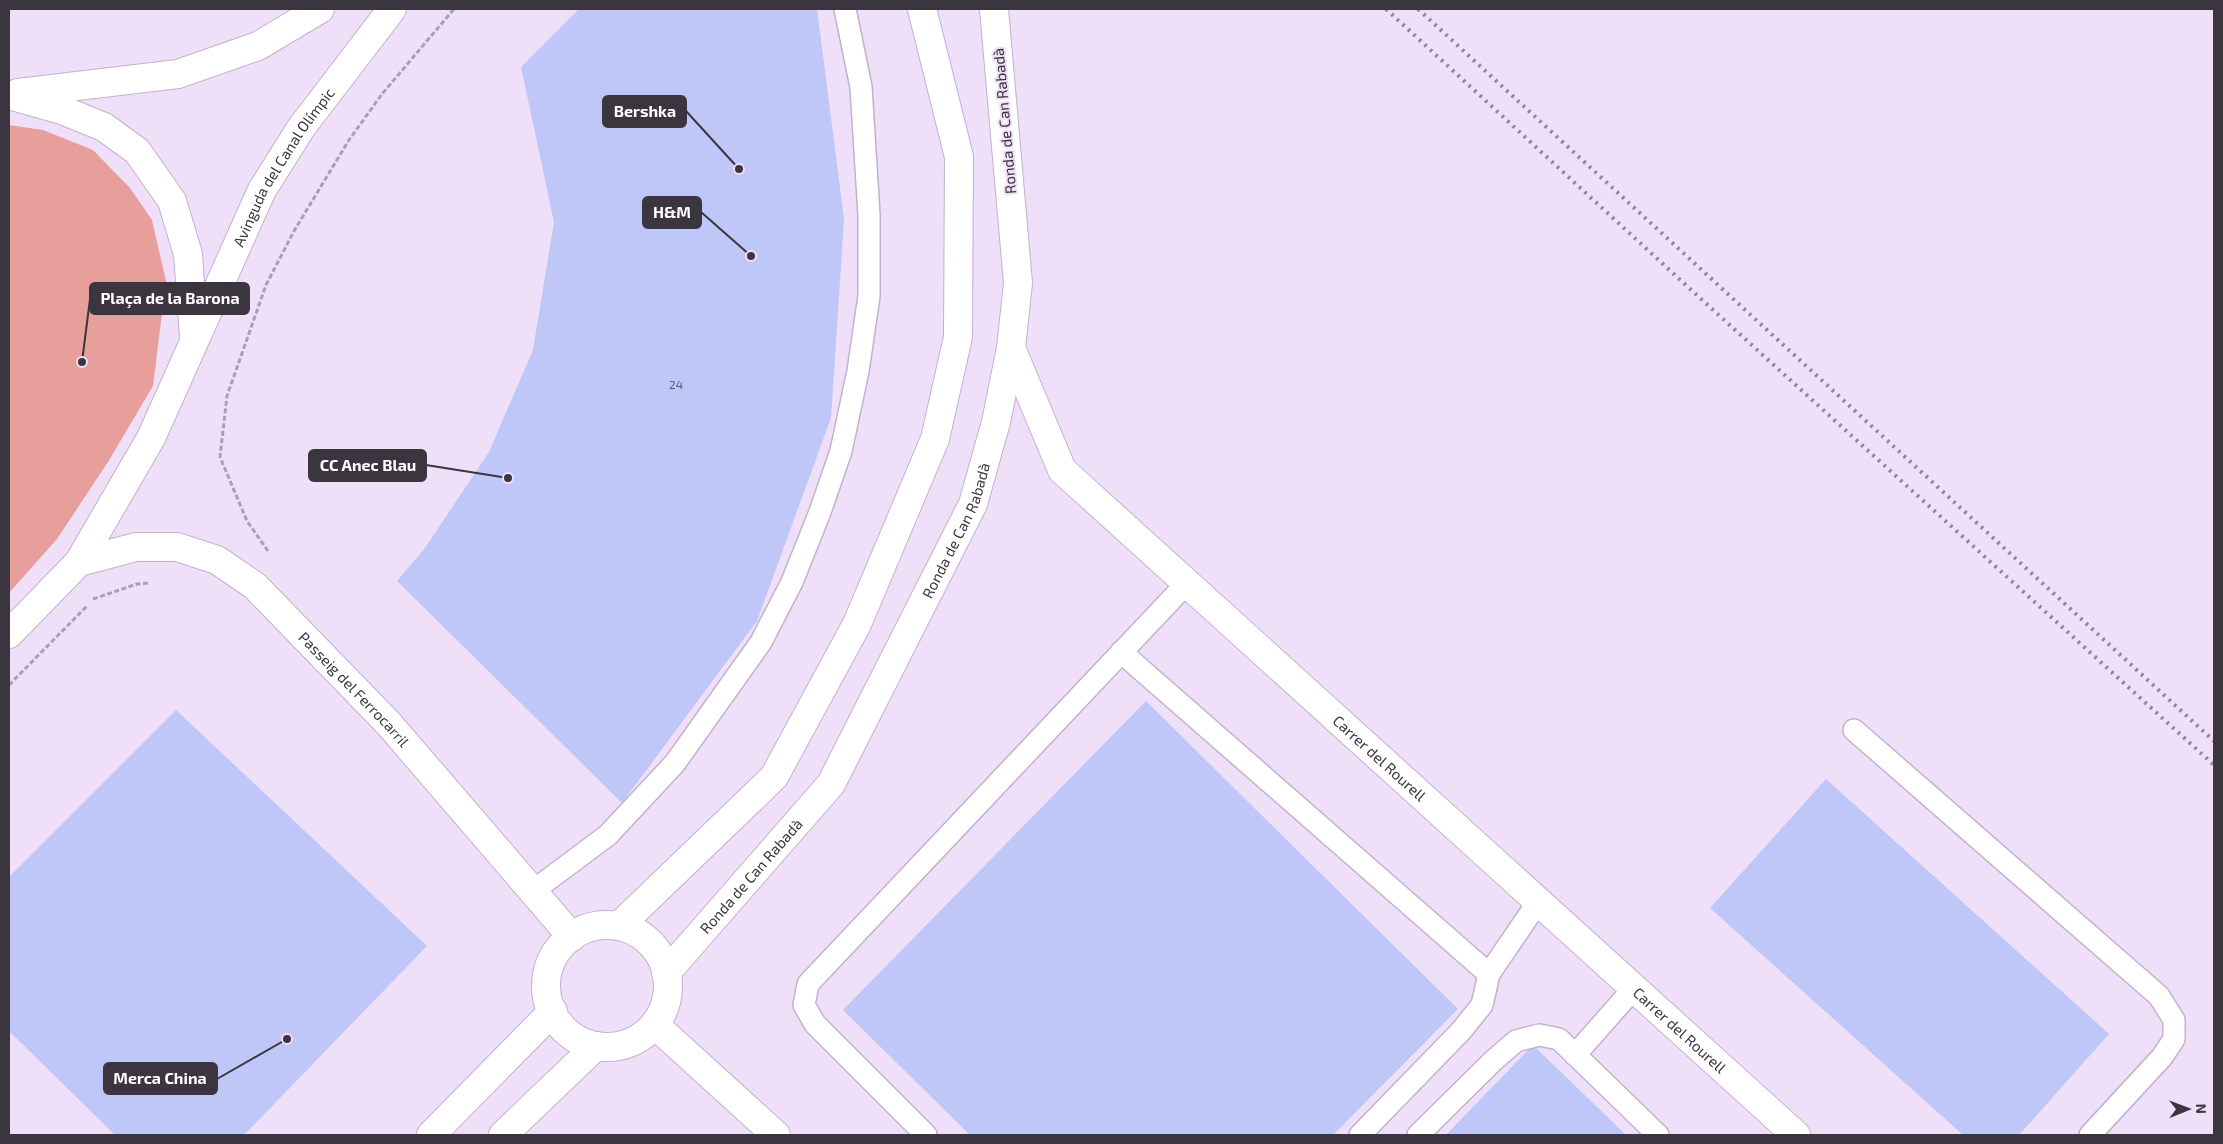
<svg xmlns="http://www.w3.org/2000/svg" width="2223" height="1144" font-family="'Exo 2',sans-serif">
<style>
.green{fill:#e79f9c}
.building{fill:#bfc6f8}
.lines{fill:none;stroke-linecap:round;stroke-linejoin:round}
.lane-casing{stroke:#c2b2cb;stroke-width:24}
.street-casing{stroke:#c2b2cb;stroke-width:30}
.secondary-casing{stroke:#c2b2cb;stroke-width:30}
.path{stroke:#ab9fb2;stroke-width:3;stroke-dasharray:5 2.5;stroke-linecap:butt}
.lane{stroke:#fff;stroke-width:21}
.street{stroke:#fff;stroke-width:28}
.secondary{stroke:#fff;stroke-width:28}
.rail{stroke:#908697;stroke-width:4;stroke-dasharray:2.5 5;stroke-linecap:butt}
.labels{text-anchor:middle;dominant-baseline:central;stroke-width:4;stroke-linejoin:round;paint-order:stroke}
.number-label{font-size:12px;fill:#5c596d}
.street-label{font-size:15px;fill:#3b353f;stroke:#efdff8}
.leader{fill:none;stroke:#3b353f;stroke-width:2}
.callout-dot{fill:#3b353f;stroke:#efdff8;stroke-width:2}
.callout{fill:#3b353f;stroke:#3b353f;stroke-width:2}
.callout-label{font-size:16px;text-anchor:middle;font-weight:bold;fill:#fff}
</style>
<rect width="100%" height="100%" fill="#efdff8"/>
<path class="green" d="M9 125 43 130 93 150 130 188 152 220 166 281 153 386 108 462 57 539 9 593Z"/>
<path class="building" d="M579 9H817L844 219 831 418 757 621 622 803 397 581 425 548 489 452 533 350 554 222 521 67Z
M1146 701 1458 1009 1333 1135H970L843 1010Z
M176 710 427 946 244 1135H115L9 1031V877Z
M1826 779 2109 1034 2019 1135H1963L1710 908Z
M1533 1045 1626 1135H1446Z"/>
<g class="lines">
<defs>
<path id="lane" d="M1121 652 1489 974
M1854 730 2159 996 2174 1020V1039L2162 1057 2090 1135
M533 891 608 835 675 763 761 642 792 582 820 512 841 451 858 371 869 296V215L861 87 845 9
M1575 1055 1634 988
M926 1135 815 1024 804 1005 808 984 1187 583
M1360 1135 1461 1031 1482 1005 1489 974 1538 902
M1418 1135 1493 1061 1516 1041 1539 1035 1559 1039 1658 1135"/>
<g id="street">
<path id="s1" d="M1011 348 1062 470 1796 1135"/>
<path id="s2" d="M79 562 136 547H177L217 560 255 586 389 724 572 937"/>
<circle cx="607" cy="986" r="61"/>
<path d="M619 926 774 777 857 624 935 439 958 337 959 157 922 9"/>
<path id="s3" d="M666 973 831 784 973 504 996 422 1011 348 1018 283 994 9"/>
<path d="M655 1025 776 1135"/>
<path d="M431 1135 553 1011"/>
<path d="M503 1135 596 1046"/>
</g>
<g id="secondary">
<path d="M18 93 178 74 258 46 320 9"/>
<path d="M9 95 62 110 104 127 137 151 172 201 188 254 194 337"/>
<path id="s4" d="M9 634 79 562 151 438 262 190 301 128 392 9"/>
</g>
</defs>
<use href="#lane" class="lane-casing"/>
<use href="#street" class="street-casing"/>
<use href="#secondary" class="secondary-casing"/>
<path class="path" d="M268 551 247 521 220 457 227 396 266 285 294 231 349 140 382 94 454 9
M93 599 137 584 149 583
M9 685 88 605"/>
<use href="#lane" class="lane"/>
<use href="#street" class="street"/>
<use href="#secondary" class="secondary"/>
<path class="rail" d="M1386 9 1689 288 2214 765
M1418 9 2214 741"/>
</g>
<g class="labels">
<g class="number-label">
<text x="676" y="384">24</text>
</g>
<g class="street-label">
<text transform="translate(1004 121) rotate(-95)">Ronda de Can Rabadà</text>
<text stroke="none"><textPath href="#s4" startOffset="546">Avinguda del Canal Olímpic</textPath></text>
<text stroke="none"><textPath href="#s3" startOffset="534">Ronda de Can Rabadà</textPath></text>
<text stroke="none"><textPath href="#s2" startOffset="331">Passeig del Ferrocarril</textPath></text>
<text stroke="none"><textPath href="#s1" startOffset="561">Carrer del Rourell</textPath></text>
<text stroke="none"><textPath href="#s3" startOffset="129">Ronda de Can Rabadà</textPath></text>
<text stroke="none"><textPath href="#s1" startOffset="966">Carrer del Rourell</textPath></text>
</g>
</g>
<path class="leader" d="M739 169L686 111M751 256L701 212M82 362L90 299M508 478L426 465M287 1039L217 1079"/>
<g class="callout-dot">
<circle cx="739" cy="169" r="5"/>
<circle cx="751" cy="256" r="5"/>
<circle cx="82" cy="362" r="5"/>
<circle cx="508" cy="478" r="5"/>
<circle cx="287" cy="1039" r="5"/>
</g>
<g class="callout">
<rect x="603" y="96" width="83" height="31" rx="5"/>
<rect x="643" y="197" width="58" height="31" rx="5"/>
<rect x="90" y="283" width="159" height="31" rx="5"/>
<rect x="309" y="450" width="117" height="31" rx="5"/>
<rect x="104" y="1063" width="113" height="31" rx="5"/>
</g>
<g class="callout-label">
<text x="645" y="117">Bershka</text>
<text x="672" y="218">H&amp;M</text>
<text x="170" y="304">Plaça de la Barona</text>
<text x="368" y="471">CC Anec Blau</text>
<text x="160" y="1084">Merca China</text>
</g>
<rect width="2223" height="1144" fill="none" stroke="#3b353f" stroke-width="20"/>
<g transform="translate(2188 1109) rotate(89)" stroke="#efdff8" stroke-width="4" paint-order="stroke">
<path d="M0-4L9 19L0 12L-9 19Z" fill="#3b353f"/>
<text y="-8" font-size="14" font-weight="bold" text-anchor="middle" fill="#3b353f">N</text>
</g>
</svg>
